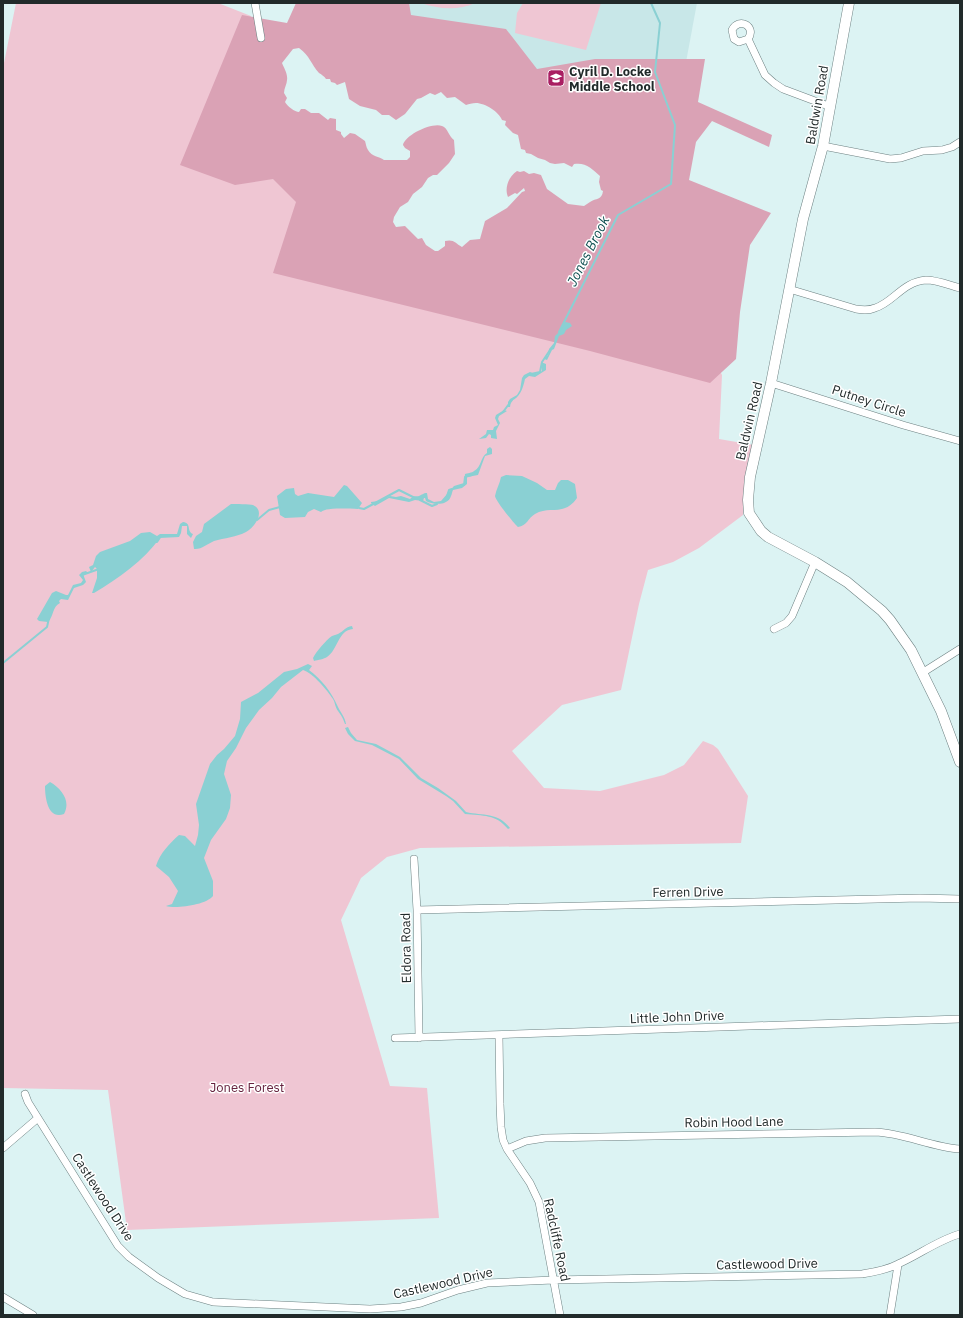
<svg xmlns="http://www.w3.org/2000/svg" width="963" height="1318" font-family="'IBM Plex Sans',sans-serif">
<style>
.built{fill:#c8e7e8}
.green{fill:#efc6d3}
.forest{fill:#daa2b5;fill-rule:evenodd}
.water{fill:#8ad0d3}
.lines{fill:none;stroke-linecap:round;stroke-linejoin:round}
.stream{stroke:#8ad0d3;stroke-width:2}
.street-casing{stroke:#6d8182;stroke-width:8}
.secondary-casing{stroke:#6d8182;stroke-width:11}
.street{stroke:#fff;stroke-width:7}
.secondary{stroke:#fff;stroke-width:10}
.labels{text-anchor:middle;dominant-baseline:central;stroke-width:3;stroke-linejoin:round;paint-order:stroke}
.poi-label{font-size:13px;font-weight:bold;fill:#212a2a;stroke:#fff;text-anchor:start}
.street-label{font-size:13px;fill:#212a2a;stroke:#fff}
.park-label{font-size:13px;fill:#66233f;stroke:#fff}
.water-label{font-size:14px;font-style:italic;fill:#104f51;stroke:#fff}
</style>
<rect width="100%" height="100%" fill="#dcf3f3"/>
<path class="built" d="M308 3H697L678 105 655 116Z"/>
<path class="green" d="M16 3H218L251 16 226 80 316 180 328 257 713 357 722 375 719 439 754 445 743 515 699 548 673 562 648 570 639 604 621 690 562 705 512 751 544 788 600 791 664 775 684 765 703 741 713 745 718 749 748 796 741 843 420 848 387 857 361 878 341 920 390 1086 427 1088 439 1218 127 1230 108 1090 3 1088V68Z
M421 3H475C458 11 438 9 421 3Z
M523 3H601L586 50 515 33 517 13Z"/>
<path class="forest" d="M296 3H409L411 15 506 29 537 69 595 59H705L698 102 772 135 769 147 712 121 696 142 689 180 771 213 750 245 740 312 736 359 710 383 590 351 273 273 296 202 273 179 235 185 180 165 242 15 287 23ZM299 48C310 56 311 64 319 73 322 75 324 76 326 79H330L331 82 335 83 337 85 345 82 349 99 360 106 376 110 382 115H389L396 120 405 114 417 99 421 98 430 93 435 95 441 92 447 98 455 97 466 105C469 104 472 103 476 103 485 103 499 112 502 120L506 121 505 125 513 133 518 135 521 149 525 150 526 153 531 154 538 158 545 160 550 163 555 164 564 163 572 167 574 164C586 162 592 169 600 176L599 182 601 190 603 191C602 200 596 198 590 202 588 203 586 205 584 206L568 204 547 189 541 175 534 173 529 174 524 171 520 172 517 171C509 176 504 188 508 197L515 193 517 194 524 188 525 191 522 192 507 208 485 221 480 239 470 240 462 247C455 243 454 239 445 241V246L438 251H435L426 245 422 238 418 239 405 226 396 227 393 222 394 217 400 207 408 202 413 194 422 187 428 178 433 175H437L449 163 455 154 454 140C449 137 448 128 442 126 432 122 405 135 403 145L405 148 410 151V157L407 160H384C379 156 372 157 368 150 366 147 366 144 365 141L355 134 350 133 344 138 341 134V132L336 130V119L330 118 328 120 319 113H311L305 109H301L299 112C295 112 287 106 285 102L287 98 284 93C284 88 287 84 287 80 288 74 284 68 282 63L293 49Z"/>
<path class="water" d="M565 322 570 323 572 326 566 330 564 334 559 336 554 349 552 350 547 360 544 359V358L548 355 549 349 554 343 555 336 560 331Z
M541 362 546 364V370L535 377 529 376 525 379C523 388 520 398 511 401L510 407H508V402L510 399 517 395 520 390 522 378 524 375 530 372 535 374 542 371Z
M504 410 507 411 499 416 498 419 500 423 496 431 497 439 491 438V435L489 434 486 438 479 439 486 434 487 430H493L494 427 498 425 495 418 496 415Z
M490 447 492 449V454L485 456 478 475 467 477V484L462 488 453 490C452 492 452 494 451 496 448 506 433 505 426 501L425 498H424L423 501 415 500 409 502 389 498 375 506 371 503V502L379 501 390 496 396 497 401 496 410 499C415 495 414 497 419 496 422 495 423 493 427 493L428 499 434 502 441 501 454 486 464 483 465 474C467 473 472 473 474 471 482 467 480 457 487 453V449Z
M506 475 522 476 537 483 547 490H555L558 483 561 480H568L575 484 577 498C564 517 550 505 535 514 528 518 527 526 518 527 515 525 495 500 495 496 496 490 500 483 501 477Z
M344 485 347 486 362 503 358 509C349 509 327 507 321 512L314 509 308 512 305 517 285 518 280 515 277 496 286 489 294 488 295 494 298 496 308 493 334 497Z
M231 504C235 504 250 504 253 505 266 511 255 527 246 532 237 537 224 538 214 541 207 544 201 550 194 549L193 542 196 536 202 532 204 524Z
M183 522C192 523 186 531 193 534L191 538 187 534V526H182L181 533 179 537 160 538C144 560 118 579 94 593H92L97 578V569L95 567 91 572 89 567 93 565 96 556 100 552 130 541 141 533 150 532 157 536 160 534H177L180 524Z
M86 571 88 573 83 574 86 582 83 585 74 588 68 600 61 599 59 601 60 603C52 607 54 616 48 622L39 621 37 619 52 593 56 591 66 595H68L73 585 81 583 83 580 79 575 82 572Z
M352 626 353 629C338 630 338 650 327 657 324 659 318 660 314 661L313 658C316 652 326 640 332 636 334 635 336 635 338 634 344 631 345 627 352 626Z
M308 664 312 666 309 670C322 680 331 691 338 707 341 713 345 717 346 724H345C343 718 341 715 338 711 335 707 335 702 333 699 327 690 313 673 303 670L281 687 272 698 259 710 246 728 236 748 227 761 224 774 231 795 230 808 226 819 211 840 204 858 213 881V896C206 905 176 909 166 906L172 904 178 891 169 877 156 866C160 853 170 843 179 835L185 836 195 846 198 835 199 825 196 804 210 764 217 755 224 749 235 736 240 719 241 702 258 693 284 672 297 669Z
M348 727 351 733 357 740 376 744 400 757 421 778 438 788 456 801 466 812C483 816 498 812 510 828L508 829C496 814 483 816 465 814L453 801 446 796 418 779 399 759 372 745 355 741 348 734 345 728Z
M50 782C62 789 71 801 64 814 48 820 45 798 45 786Z"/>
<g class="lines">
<path class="stream" d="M559 332 618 215 671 184 675 125 655 72 660 23 651 3
M531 374 540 372 542 362 550 350
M503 412 512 400
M464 485 465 477 472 475
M447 496 449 490 452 489
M420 500 432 506 437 504
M359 508 364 509 399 490 415 498
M257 520 269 510 280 507
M155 542H157L161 536
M83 577 82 575 99 569
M3 663 47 627 49 618"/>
<defs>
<path id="street" d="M255 3 261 38
M748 39 739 42 734 39 732 30C739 16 757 27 748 39L765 75 774 83 783 89 831 107
M823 146 890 159 901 158 923 151 942 150 952 147 960 142
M789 289 856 309C862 310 868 311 875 308 894 302 902 282 926 280 937 280 949 285 960 288
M771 383 903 425 960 441
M774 629 786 623 792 616 815 562
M922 673 960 649
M414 859 417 910 419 1038
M417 910 920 898 960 899
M499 1035 500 1104 501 1127 503 1140 507 1149 530 1183 539 1202 560 1315
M395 1038 960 1019
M25 1094 28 1102 118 1246 129 1257 158 1278 185 1294 213 1302 370 1309 401 1307 421 1303 458 1290 487 1283 553 1280 862 1274C874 1272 887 1270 898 1264 919 1255 938 1240 960 1234
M3 1148 38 1118
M507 1149 526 1141 545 1138 875 1132C904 1133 931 1147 960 1149
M3 1297 33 1315
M890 1315 898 1265"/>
<path id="secondary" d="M849 3 823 146 803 219 771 383 750 477 748 500 749 513 761 531 768 537 815 562 847 582 882 611 890 620 911 650 941 711 960 762"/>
</defs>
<use href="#street" class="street-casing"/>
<use href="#secondary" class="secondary-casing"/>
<use href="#street" class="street"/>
<use href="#secondary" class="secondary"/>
</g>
<defs>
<symbol id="school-square" viewBox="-11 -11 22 22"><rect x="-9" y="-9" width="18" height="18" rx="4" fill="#a91e62" stroke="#fff"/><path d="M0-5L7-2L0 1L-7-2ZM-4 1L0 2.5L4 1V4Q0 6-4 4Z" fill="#fff"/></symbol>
</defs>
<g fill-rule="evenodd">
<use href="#school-square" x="546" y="68" width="20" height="20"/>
</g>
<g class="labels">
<g class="poi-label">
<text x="569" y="71">Cyril D. Locke<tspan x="569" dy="15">Middle School</tspan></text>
</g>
<g class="street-label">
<text transform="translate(817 105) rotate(-80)">Baldwin Road</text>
<text transform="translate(869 401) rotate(18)">Putney Circle</text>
<text transform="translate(749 421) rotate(-77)">Baldwin Road</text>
<text transform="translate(688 892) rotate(-1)">Ferren Drive</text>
<text transform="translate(406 948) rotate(-91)">Eldora Road</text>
<text transform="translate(677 1017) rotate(-2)">Little John Drive</text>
<text transform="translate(734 1122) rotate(-1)">Robin Hood Lane</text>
<text transform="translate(103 1197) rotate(57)">Castlewood Drive</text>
<text transform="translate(557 1240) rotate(78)">Radcliffe Road</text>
<text transform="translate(767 1264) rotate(-1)">Castlewood Drive</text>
<text transform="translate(443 1283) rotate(-13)">Castlewood Drive</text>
</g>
<g class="park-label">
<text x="247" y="1087">Jones Forest</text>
</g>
<g class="water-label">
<text transform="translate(588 251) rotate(-63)">Jones Brook</text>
</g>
</g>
<rect width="963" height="1318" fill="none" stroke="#212a2a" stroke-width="8"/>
</svg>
